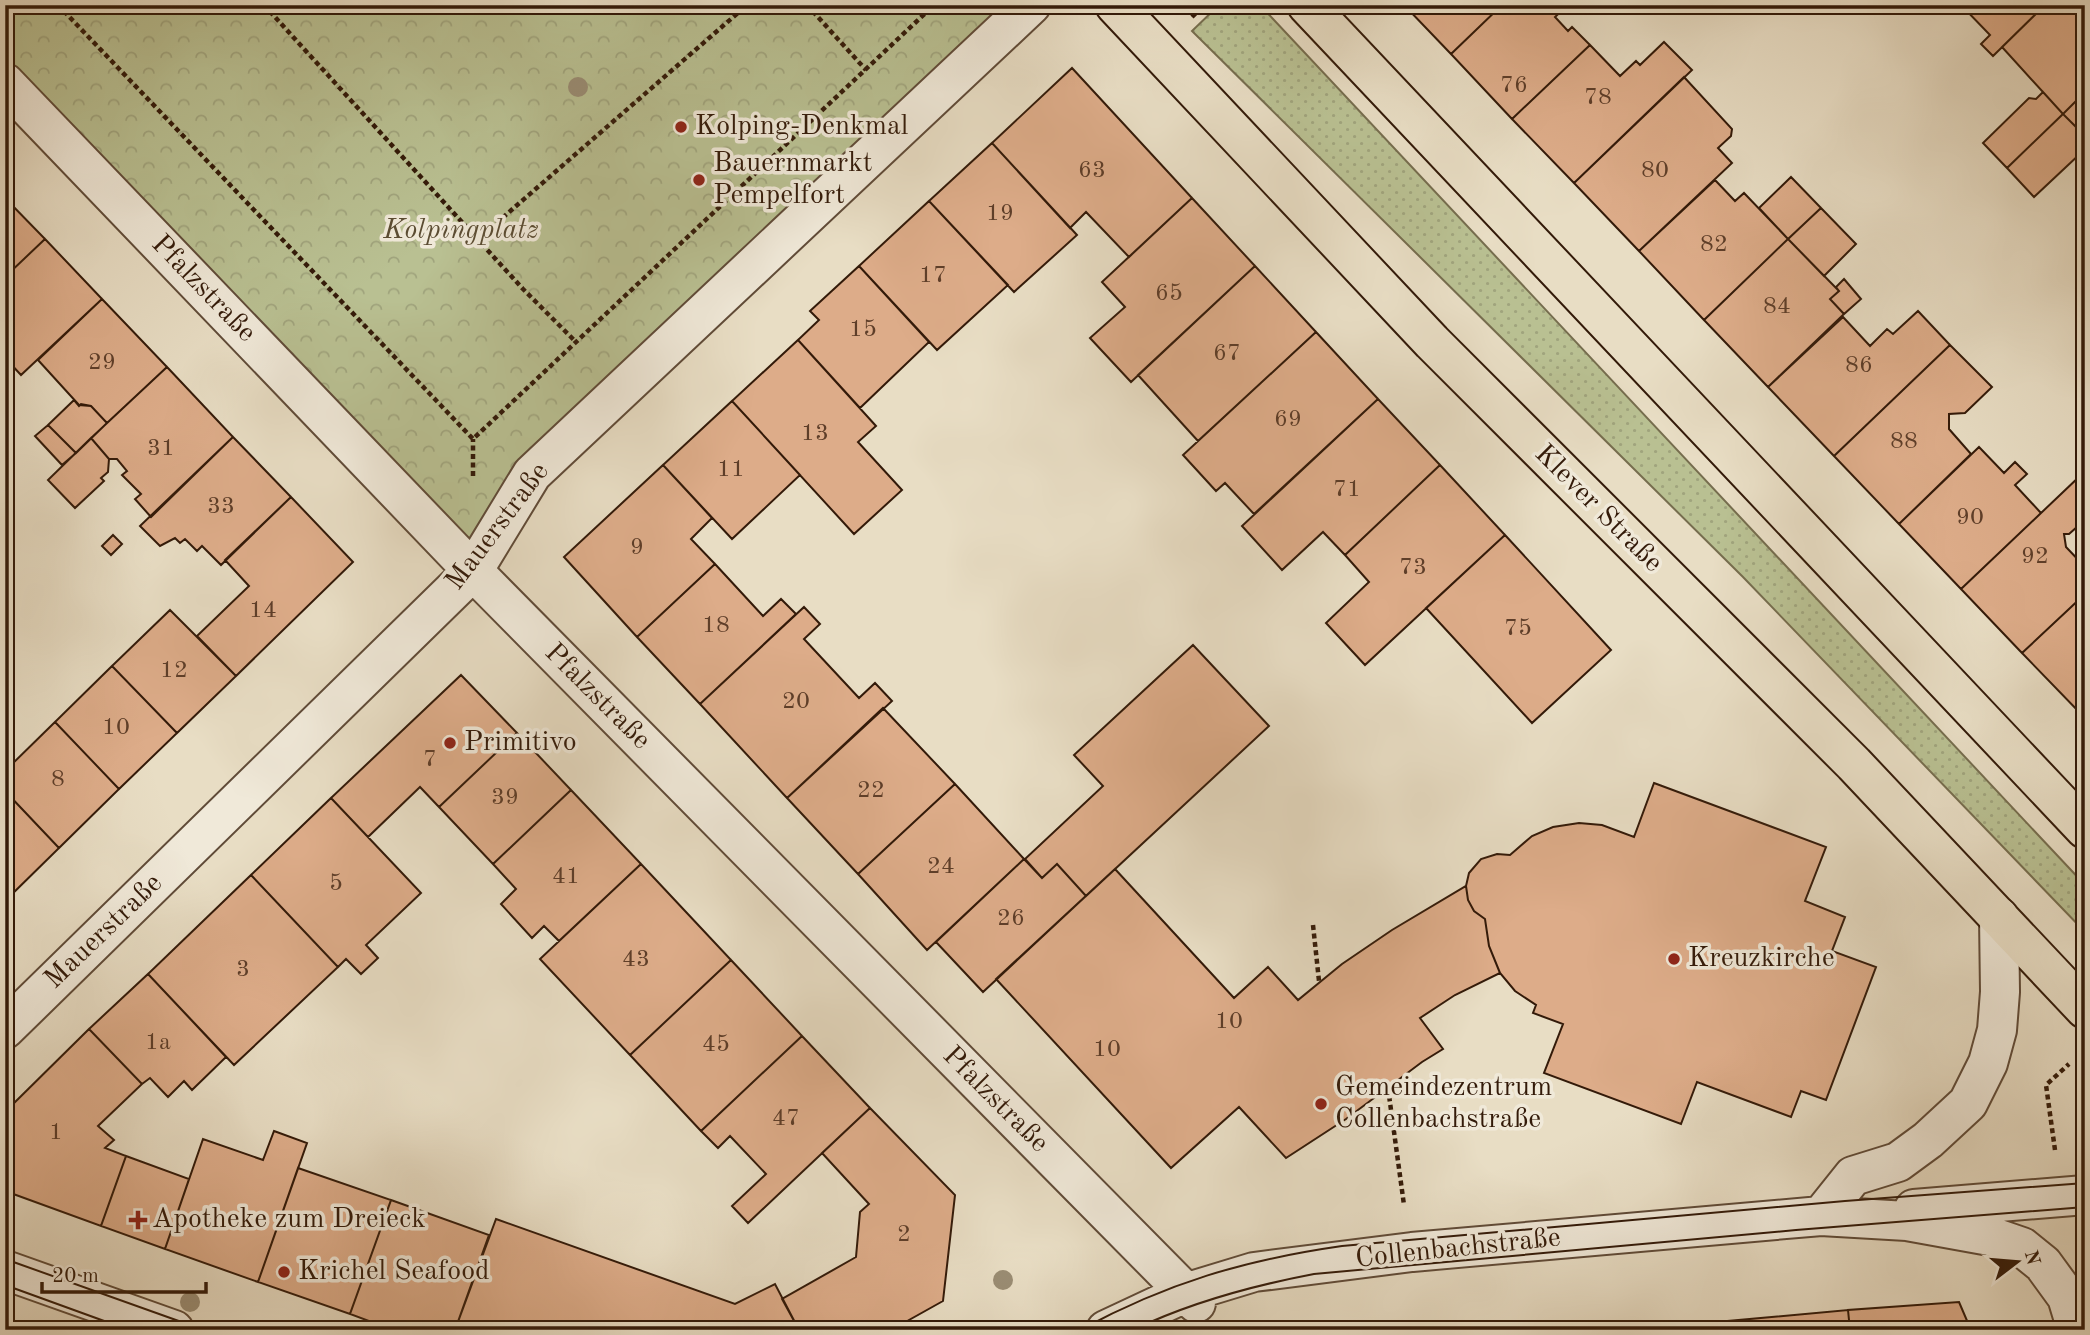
<svg xmlns="http://www.w3.org/2000/svg" width="2090" height="1335" font-family="'Old Standard TT',serif">
<style>
.grass{fill:url(#grass-dots);stroke:#766d4e;stroke-width:2}
.park{fill:url(#park-crowns);stroke:#766d4e;stroke-width:2}
.building{fill:#ddac89;stroke:#331a09;stroke-width:2}
.lines{fill:none;stroke-linecap:round;stroke-linejoin:round}
.minor-casing{stroke:#604b38;stroke-width:42}
.major-casing{stroke:#331a09;stroke-width:42}
.path{stroke:#331a09;stroke-width:4.5;stroke-dasharray:5 3.5;stroke-linecap:butt}
.minor{stroke:#f0e9d9;stroke-width:38}
.major{stroke:#e8ddc4;stroke-width:38}
.tram{stroke:#331a09;stroke-width:2}
.tree{fill:#9a8d74}
.poi-dot{fill:#8f2418;stroke:#f0e9d9;stroke-width:2.5}
.labels{text-anchor:middle;dominant-baseline:central;stroke-width:7;stroke-linejoin:round;paint-order:stroke}
.number-label{font-size:24px;fill:#5e3e29}
.poi-label{font-size:28px;fill:#331a09;stroke:#f0e9d9;text-anchor:start}
.park-label{font-size:28px;font-style:italic;fill:#5b4c32;stroke:#f0e9d9}
.street-label{font-size:28px;fill:#331a09;stroke:#f0e9d9}
</style>
<defs>
<pattern id="grass-dots" width="8" height="8" patternUnits="userSpaceOnUse" patternTransform="scale(1.75)"><rect width="8" height="8" fill="#b9c092"/><path d="M2 2h.1M6 6h.1" fill="none" stroke="#a0a47d" stroke-width="1.8" stroke-linecap="round"/></pattern>
<pattern id="park-crowns" width="20" height="18" patternUnits="userSpaceOnUse" patternTransform="scale(1.75)"><rect width="20" height="18" fill="#b9c092"/><path d="M2 6a3 3 0 1 1 6 0M12 15a3 3 0 1 1 6 0" fill="none" stroke="#a0a47d"/></pattern>
</defs>
<rect width="100%" height="100%" fill="#e8ddc4"/>
<filter id="stains"><feTurbulence type="fractalNoise" baseFrequency=".00286" numOctaves="4"/><feColorMatrix values="0 0 0 0 .2 0 0 0 0 .09 0 0 0 0 .02 0 0 0 .5 -.17"/></filter>
<radialGradient id="worn" r=".72"><stop offset=".6" stop-color="#630" stop-opacity="0"/><stop offset="1" stop-color="#630" stop-opacity=".3"/></radialGradient>
<path class="grass" d="M1219 5H1260L2085 885V932L1743 577 1192 31Z"/>
<path class="park" d="M5 5H1031L532 474 473 571 5 83Z"/>
<path class="building" d="M1404 5H1502L1451 54Z
M1502 5H1568L1555 17 1568 31 1572 27 1590 45 1512 119 1451 54Z
M1961 5H2045L1993 56 1981 44 1990 35Z
M2045 5H2085V92L2063 114 2002 47Z
M1664 42 1692 70 1574 183 1512 119 1590 45 1620 76 1636 61 1640 65Z
M1072 68 1192 198 1129 257 1086 212 1070 228 992 143Z
M1684 77 1732 129 1731 136 1718 148 1732 163 1639 251 1574 183Z
M2043 92 2063 114 2007 168 1983 143 2029 98 2036 99Z
M2085 92V136L2063 114Z
M2063 114 2085 136V142L2079 146 2082 152 2034 197 2007 168Z
M992 143 1077 235 1014 292 929 201Z
M1791 177 1821 208 1788 239 1759 208Z
M1715 180 1735 201 1744 193 1788 239 1704 320 1639 251Z
M5 198 45 239 5 277Z
M1192 198 1255 266 1131 382 1090 338 1125 307 1102 282Z
M929 201 1008 285 937 350 859 266Z
M1821 208 1856 244 1824 276 1788 239Z
M45 239 102 299 21 375 8 361 5 364V277Z
M1788 239 1839 291 1830 299 1844 314 1768 387 1704 320Z
M859 266 929 342 860 408 798 340 819 320 810 311Z
M1255 266 1316 332 1198 441 1138 375Z
M1844 279 1861 299 1844 314 1830 299 1839 291 1836 287Z
M102 299 167 367 107 423 91 406 79 405 38 360Z
M1918 311 1950 345 1834 456 1768 387 1843 317 1870 346 1887 329 1893 334Z
M1316 332 1378 399 1254 514 1225 483 1216 491 1183 455Z
M798 340 876 426 858 442 902 490 854 534 732 401Z
M1950 345 1992 387 1965 413 1949 414V429L1971 454 1899 524 1834 456Z
M167 367 233 437 151 517 135 499 141 494 122 475 127 471 117 459H109L91 438Z
M1378 399 1440 465 1345 555 1323 532 1282 570 1242 526Z
M74 400 79 406 81 404 91 406 107 423 76 453 48 425Z
M732 401 800 475 732 539 663 465Z
M48 425 76 453 62 465 35 436Z
M233 437 291 497 221 565 202 546 197 551 185 539 180 543 175 538 160 546 140 526Z
M91 438 109 459 108 472 101 478 104 481 75 508 48 480Z
M1979 447 2004 473 2015 462 2027 474 2015 485 2041 513 1961 589 1899 524Z
M663 465 712 518 691 539 715 564 637 637 564 557Z
M1440 465 1505 535 1365 665 1326 623 1369 582 1345 555Z
M2080 476 2085 481V531L2082 533 2077 527 2069 534H2064L2066 547 2085 567V594L2022 653 1961 589Z
M291 497 353 562 236 676 197 636 249 586 225 560Z
M113 535 122 544 111 555 102 546Z
M1505 535 1611 650 1532 723 1426 608Z
M715 564 763 616 781 599 796 614 700 704 637 637Z
M2085 594V714L2083 716 2022 653Z
M804 607 820 624 804 639 859 698 875 683 892 701 787 798 700 704Z
M170 610 236 676 177 733 112 666Z
M1193 645 1269 726 1086 896 1057 864 1042 878 1025 859 1103 786 1074 755Z
M112 666 177 733 119 789 55 722Z
M461 675 517 733 439 807 420 787 368 837 331 798Z
M883 708 955 784 858 874 787 798Z
M55 722 119 789 59 848 5 791V771Z
M517 733 571 790 493 864 439 807Z
M1654 783 1826 847 1805 901 1845 917 1832 951 1876 967 1826 1100 1801 1091 1791 1117 1697 1082 1681 1124 1544 1073 1563 1024 1533 1013 1536 1005 1515 991 1500 973 1489 946 1485 919 1474 911 1468 900 1466 886 1469 873 1481 859 1497 854 1510 855 1532 836 1553 827 1579 823 1602 825 1634 837Z
M955 784 1024 859 927 950 858 874Z
M571 790 641 864 559 941 544 926 532 938 501 904 516 889 493 864Z
M5 791 59 848 5 901Z
M331 798 421 893 366 945 378 958 361 974 346 959 338 967 251 875Z
M1024 859 1042 878 1057 864 1086 896 983 992 936 942Z
M641 864 731 960 630 1055 540 959Z
M1115 869 1234 998 1268 967 1298 1000 1342 964 1392 930 1466 886 1468 900 1474 911 1485 919 1489 946 1500 973 1455 995 1420 1018 1443 1049 1422 1062 1346 1119 1286 1158 1239 1107 1171 1168 996 979Z
M251 875 338 967 234 1065 148 974Z
M731 960 802 1036 701 1131 630 1055Z
M148 974 226 1057 192 1090 184 1081 168 1097 150 1078 142 1084 89 1029Z
M89 1029 142 1084 98 1126 114 1140 105 1148 126 1156 101 1226 5 1191V1112Z
M802 1036 870 1108 748 1223 732 1206 766 1174 730 1136 718 1148 701 1131Z
M870 1108 955 1195 943 1301 891 1330H799L782 1299 856 1257 860 1212 869 1204 822 1153Z
M274 1131 307 1143 258 1282 165 1249 203 1139 263 1160Z
M126 1156 189 1179 165 1249 101 1226Z
M298 1168 391 1200 350 1314 258 1282Z
M391 1200 489 1235 455 1330H393L350 1314Z
M496 1219 735 1304 775 1284 799 1330H455Z
M1959 1302 1971 1330H1850L1848 1310Z
M1848 1310 1850 1330H1718L1717 1322Z
M1717 1322 1718 1330H1645V1329Z"/>
<g class="lines">
<defs>
<path id="minor" d="M5 83 473 571 1196 1303
M5 1029 473 571 532 474 1031 5
M1914 1209 2085 1195
M1821 1216 1853 1176 1898 1162 1928 1140 1968 1103 1988 1063 1997 1030 2000 992 1999 917
M5 1270 174 1330
M1106 1330 1185 1293 1254 1272 1412 1252 1821 1216 1907 1221 1990 1236 2022 1247 2043 1264 2067 1297 2077 1330"/>
<path id="major" d="M1115 5 1432 342 1854 764 2085 1009
M1307 5 2085 829"/>
</defs>
<use href="#minor" class="minor-casing"/>
<use href="#major" class="major-casing"/>
<path class="path" d="M58 5 473 439 934 5
M264 5 523 289 576 342
M807 5 866 70
M1192 17 1204 5
M477 240 747 5
M473 476V439
M1313 925 1319 981
M1388 1088 1404 1205
M2055 1150 2046 1085 2069 1064"/>
<use href="#minor" class="minor"/>
<use href="#major" class="major"/>
<path class="tram" d="M5 1259 204 1330
M5 1285 129 1330
M1080 1330C1167 1283 1244 1260 1342 1246L1845 1201 2085 1183
M1133 1330C1191 1302 1251 1286 1314 1274L1796 1230 2085 1207"/>
</g>
<g class="tree">
<circle cx="578" cy="87" r="10"/>
<circle cx="1003" cy="1280" r="10"/>
<circle cx="190" cy="1302" r="10"/>
</g>
<g class="poi-dot">
<circle cx="681" cy="127" r="7"/>
<circle cx="699" cy="180" r="7"/>
<circle cx="450" cy="743" r="7"/>
<circle cx="1674" cy="959" r="7"/>
<circle cx="1321" cy="1104" r="7"/>
<path d="M134.5 1209.5h7v7h7v7h-7v7h-7v-7h-7v-7h7z"/>
<circle cx="284" cy="1272" r="7"/>
</g>
<g class="labels">
<g class="number-label">
<text x="1514" y="86">76</text>
<text x="1598" y="98">78</text>
<text x="1092" y="171">63</text>
<text x="1655" y="171">80</text>
<text x="1000" y="214">19</text>
<text x="1714" y="245">82</text>
<text x="933" y="276">17</text>
<text x="1169" y="294">65</text>
<text x="1777" y="307">84</text>
<text x="863" y="330">15</text>
<text x="1227" y="354">67</text>
<text x="102" y="363">29</text>
<text x="1859" y="366">86</text>
<text x="1288" y="420">69</text>
<text x="815" y="434">13</text>
<text x="1904" y="442">88</text>
<text x="161" y="449">31</text>
<text x="731" y="470">11</text>
<text x="1347" y="490">71</text>
<text x="221" y="507">33</text>
<text x="1970" y="518">90</text>
<text x="637" y="548">9</text>
<text x="2035" y="557">92</text>
<text x="1413" y="568">73</text>
<text x="263" y="611">14</text>
<text x="716" y="626">18</text>
<text x="1518" y="629">75</text>
<text x="174" y="671">12</text>
<text x="796" y="702">20</text>
<text x="116" y="728">10</text>
<text x="430" y="760">7</text>
<text x="58" y="780">8</text>
<text x="871" y="791">22</text>
<text x="505" y="798">39</text>
<text x="941" y="867">24</text>
<text x="566" y="877">41</text>
<text x="336" y="884">5</text>
<text x="1011" y="919">26</text>
<text x="636" y="960">43</text>
<text x="243" y="970">3</text>
<text x="1229" y="1022">10</text>
<text x="158" y="1043">1a</text>
<text x="716" y="1045">45</text>
<text x="1107" y="1050">10</text>
<text x="786" y="1119">47</text>
<text x="56" y="1133">1</text>
<text x="904" y="1235">2</text>
</g>
<g class="poi-label">
<text x="695" y="127">Kolping-Denkmal</text>
<text x="713" y="164">Bauernmarkt<tspan x="713" dy="32">Pempelfort</tspan></text>
<text x="464" y="743">Primitivo</text>
<text x="1688" y="959">Kreuzkirche</text>
<text x="1335" y="1088">Gemeindezentrum<tspan x="1335" dy="32">Collenbachstraße</tspan></text>
<text x="152" y="1220">Apotheke zum Dreieck</text>
<text x="298" y="1272">Krichel Seafood</text>
</g>
<g class="park-label">
<text x="461" y="231">Kolpingplatz</text>
</g>
<g class="street-label">
<text transform="translate(203 289) rotate(46)">Pfalzstraße</text>
<text transform="translate(1598 509) rotate(45)">Klever Straße</text>
<text transform="translate(498 527) rotate(-53)">Mauerstraße</text>
<text transform="translate(597 697) rotate(45)">Pfalzstraße</text>
<text transform="translate(104 932) rotate(-44)">Mauerstraße</text>
<text transform="translate(995 1100) rotate(45)">Pfalzstraße</text>
<text transform="translate(1458 1249) rotate(-6)">Collenbachstraße</text>
</g>
</g>
<rect width="2090" height="1335" fill="none" stroke="#e8ddc4" stroke-width="28"/>
<rect x="7" y="7" width="2076" height="1321" fill="none" stroke="#331a09" stroke-width="3.5"/>
<rect x="14" y="14" width="2062" height="1307" fill="none" stroke="#331a09" stroke-width="2"/>
<g transform="translate(2017 1262) rotate(74)" stroke="#f0e9d9" stroke-width="5" paint-order="stroke">
<path d="M0-5L12 26L0 18L-12 26Z" fill="#331a09"/>
<text y="-10" font-size="19" font-weight="bold" text-anchor="middle" fill="#331a09">N</text>
</g>
<path d="M42 1282v10h164v-10" fill="none" stroke="#331a09" stroke-width="3.5"/>
<text x="52" y="1282" font-size="21" fill="#331a09" stroke="#f0e9d9" stroke-width="5" paint-order="stroke">20 m</text>
<rect width="100%" height="100%" filter="url(#stains)"/>
<rect width="100%" height="100%" fill="url(#worn)"/>
</svg>
